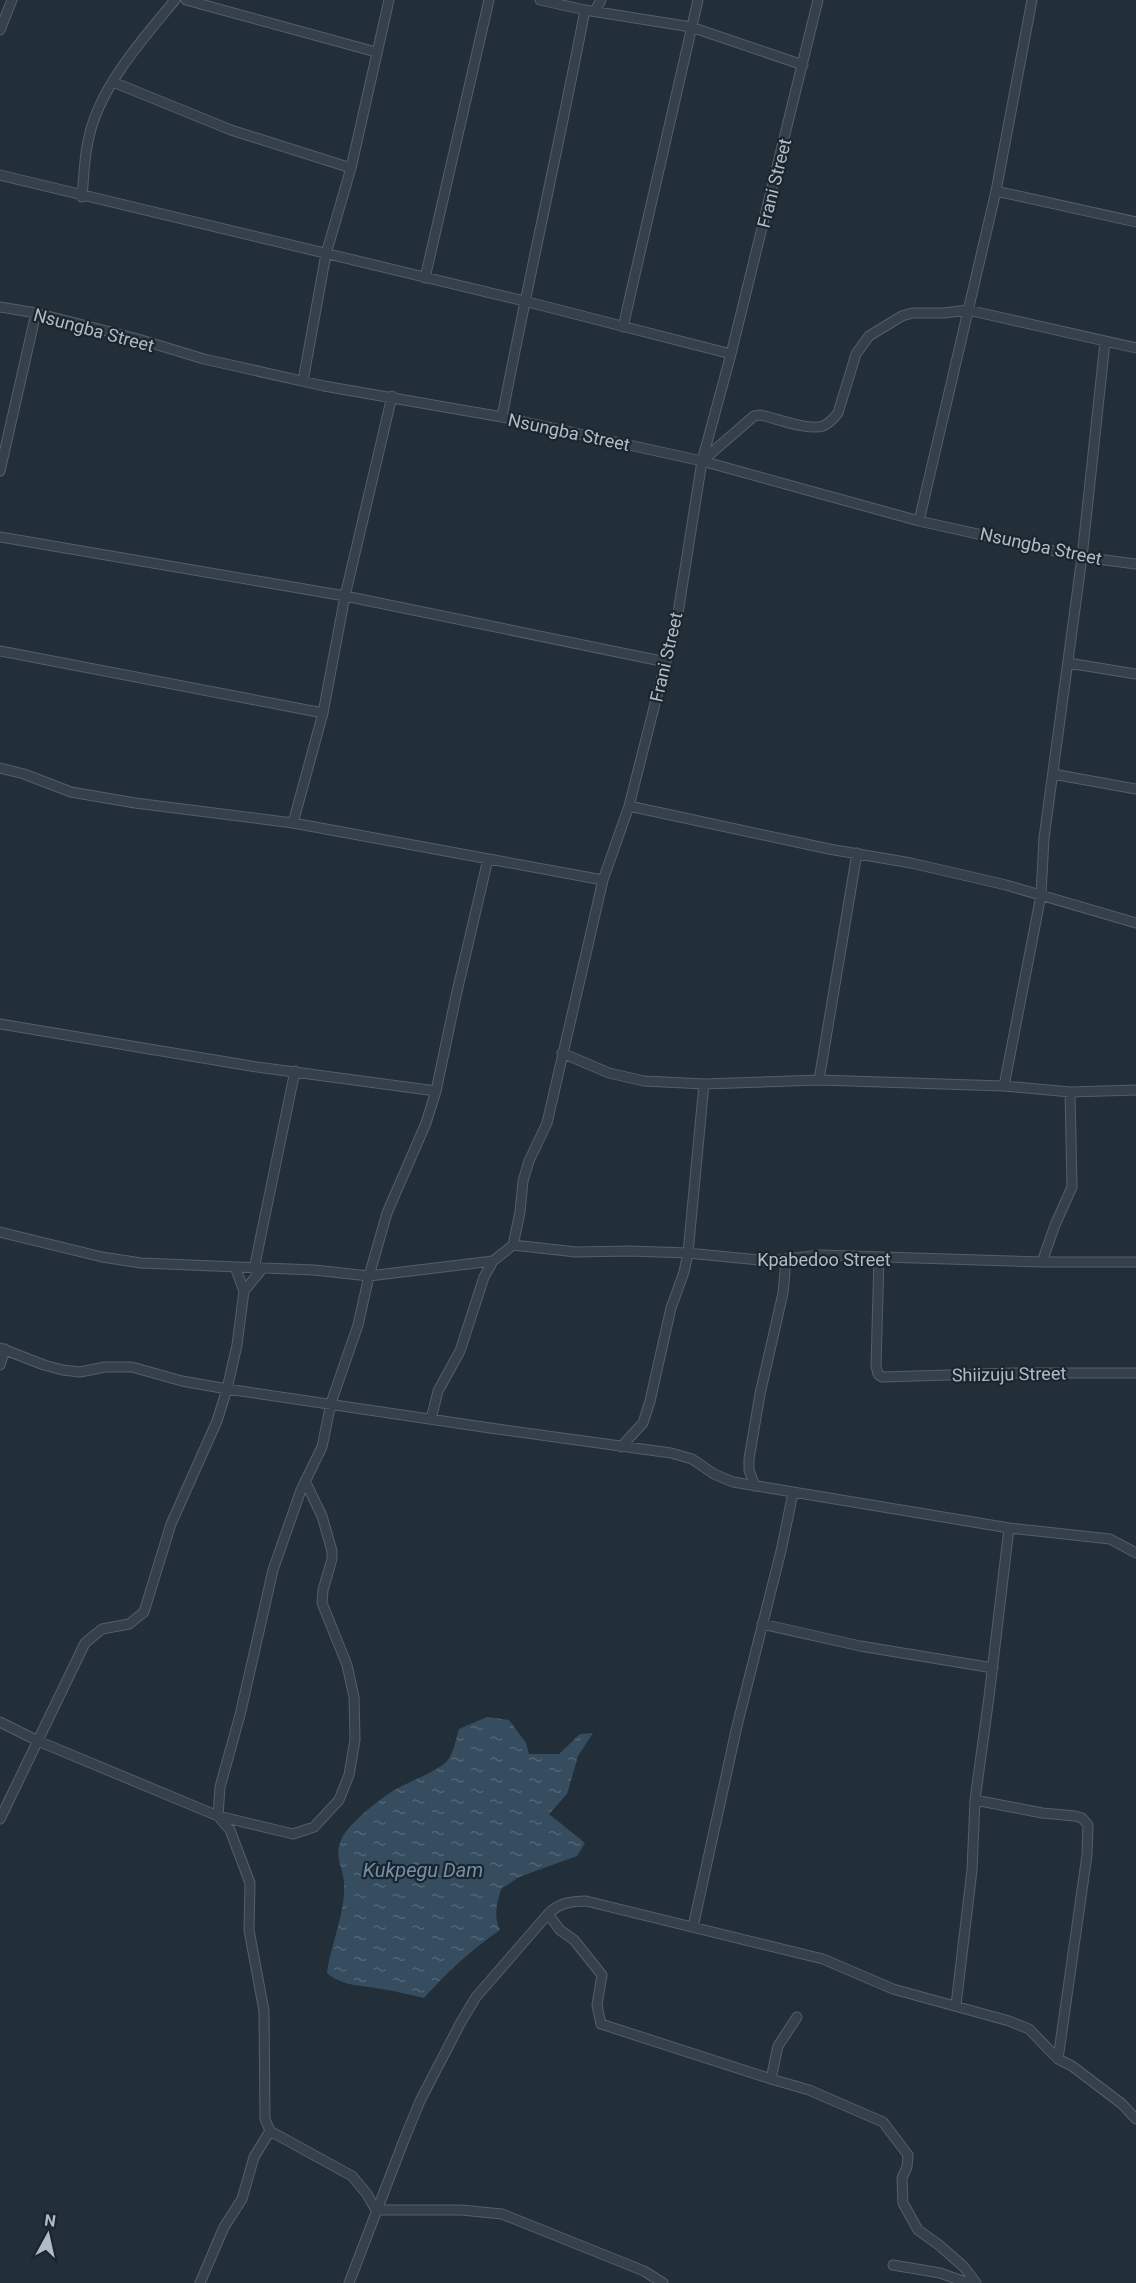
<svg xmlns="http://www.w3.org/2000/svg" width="1136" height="2283" font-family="Roboto,sans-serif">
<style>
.water{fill:url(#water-ripples)}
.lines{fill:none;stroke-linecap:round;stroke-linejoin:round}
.street-casing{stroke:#545e67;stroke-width:11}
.street{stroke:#36404a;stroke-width:9}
.labels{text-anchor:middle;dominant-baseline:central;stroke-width:4.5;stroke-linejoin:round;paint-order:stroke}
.street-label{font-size:18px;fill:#b1bbc6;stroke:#1b252e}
.water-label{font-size:20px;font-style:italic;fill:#7290a9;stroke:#1b252e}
</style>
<defs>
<pattern id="water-ripples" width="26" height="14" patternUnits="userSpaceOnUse" patternTransform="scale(1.5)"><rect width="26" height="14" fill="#364d60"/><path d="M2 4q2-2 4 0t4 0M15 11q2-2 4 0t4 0" fill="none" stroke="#516575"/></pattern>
</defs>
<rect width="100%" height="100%" fill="#222f39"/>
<path class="water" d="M487 1717 509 1720 526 1743 529 1754H559L580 1734 593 1733 578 1756 567 1794 549 1814 585 1843 577 1856 519 1877 501 1889C497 1904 493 1916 500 1930 471 1950 447 1972 424 1998 410 1995 396 1991 381 1989 362 1985 343 1987 327 1973 331 1944 346 1911 344 1883 343 1865 333 1857 342 1838 350 1822 384 1795 400 1787 412 1781 441 1769 448 1760 454 1752 456 1738 459 1729Z"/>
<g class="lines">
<defs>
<path id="street" d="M186 0 376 52
M540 0 585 10 691 27 803 65
M818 0 731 354 702 461 678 613 629 806 829 849 911 863 1006 885 1136 923
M595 11 601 0
M0 30 12 0
M113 82 231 130 351 168
M0 175 524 301 731 354
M996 191 1136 222
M82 197C84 177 84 156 89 137 100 86 143 39 175 0
M425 278 489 0
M0 307 36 313 138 339 204 359 324 386 502 417 702 461 919 521 1082 557 1136 564
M623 327 698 0
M303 381 326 254 351 168 389 0
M502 417C528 281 559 146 585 10
M702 461 754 416 760 415C775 418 808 431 823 426 829 424 834 418 838 413L856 354 869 336 902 316 912 313H944L968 310 1136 348
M0 471 36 313
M919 521 996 191 1032 0
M0 537 345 596 666 662
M0 651 323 713
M1068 663 1136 674
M0 768 24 774 71 792 135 803 293 823 603 880
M1053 774 1136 789
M293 823 323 713 345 596 392 396
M488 859 456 996 436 1091 426 1123 387 1213 369 1276 358 1325 331 1403 322 1447 301 1490 273 1570 240 1715 220 1787 218 1816 230 1830 250 1883 249 1930 264 2011 265 2119 270 2131 352 2176 367 2194 376 2210H461L502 2214 644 2271 663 2283
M0 1024 257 1067 436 1091
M562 1053 609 1073 644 1081 704 1084 819 1080 1004 1086 1070 1092 1136 1090
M819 1080 857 853
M1004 1086 1041 895 1044 838 1082 557 1105 342
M0 1232 102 1257 141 1263 314 1270 369 1276 493 1261
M513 1245 576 1252 630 1251 688 1253 769 1261 820 1255 1042 1262H1136
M879 1257 876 1366 878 1374 882 1377 1014 1373H1136
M1042 1262 1055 1225 1072 1187 1070 1092
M254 1269 295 1071
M244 1291 262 1269
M0 1348 44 1365 63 1370 80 1372 105 1367H132L182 1381 227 1389 490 1428 671 1453 692 1459 714 1474 733 1482 1009 1528 1110 1539 1136 1553
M0 1365 5 1349
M431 1419 438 1391 460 1351 484 1277 493 1261 513 1245 520 1212 523 1181 529 1161 547 1123 603 880 629 806
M621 1447 643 1423 650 1401 671 1308 684 1272 688 1253 704 1084
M755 1486 749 1470V1459L760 1394 783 1293 786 1260
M762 1624 860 1646 993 1668
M0 1722 38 1741 218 1816 293 1834 314 1827 339 1800 349 1775 355 1740 354 1697 347 1665 322 1603 323 1590 332 1559V1551L322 1516 305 1481
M975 1800 1042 1813 1075 1816 1082 1818 1088 1825 1087 1855 1058 2059
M0 1819 85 1643 102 1629 129 1624 144 1612 171 1524 217 1421 227 1389 237 1345 244 1291 235 1267
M548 1914 560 1930 574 1940 602 1975 597 2005 601 2024 771 2079 778 2046 797 2017
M693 1927 737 1726 781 1551 793 1493
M956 2005 972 1870 975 1800 989 1697 1009 1528
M771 2079 809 2090 883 2122 908 2155 907 2167 902 2178 903 2203 918 2230 939 2245 964 2267 976 2283
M893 2265 940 2273 968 2283
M200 2283 224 2227 242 2199 254 2157 270 2131
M349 2283 404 2140 420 2101 461 2022 476 1997 548 1914C559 1903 571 1901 586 1901L823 1959 893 1989 1009 2021 1029 2029 1058 2059 1072 2066 1122 2104 1136 2119"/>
</defs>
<use href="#street" class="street-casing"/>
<use href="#street" class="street"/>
</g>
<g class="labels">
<g class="street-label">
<text transform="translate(774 183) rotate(-76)">Frani Street</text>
<text transform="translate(94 330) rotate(15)">Nsungba Street</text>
<text transform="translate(569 432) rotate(12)">Nsungba Street</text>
<text transform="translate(1041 546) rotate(12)">Nsungba Street</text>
<text transform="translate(666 657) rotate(-77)">Frani Street</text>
<text x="824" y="1259">Kpabedoo Street</text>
<text transform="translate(1009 1374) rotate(-1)">Shiizuju Street</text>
</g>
<g class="water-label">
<text x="423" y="1870">Kukpegu Dam</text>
</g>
</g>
<g transform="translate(48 2235) rotate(8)" stroke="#1b252e" stroke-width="4.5" paint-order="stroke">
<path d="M0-4.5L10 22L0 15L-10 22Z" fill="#b1bbc6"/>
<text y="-9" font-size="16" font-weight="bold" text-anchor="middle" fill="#b1bbc6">N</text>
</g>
</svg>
